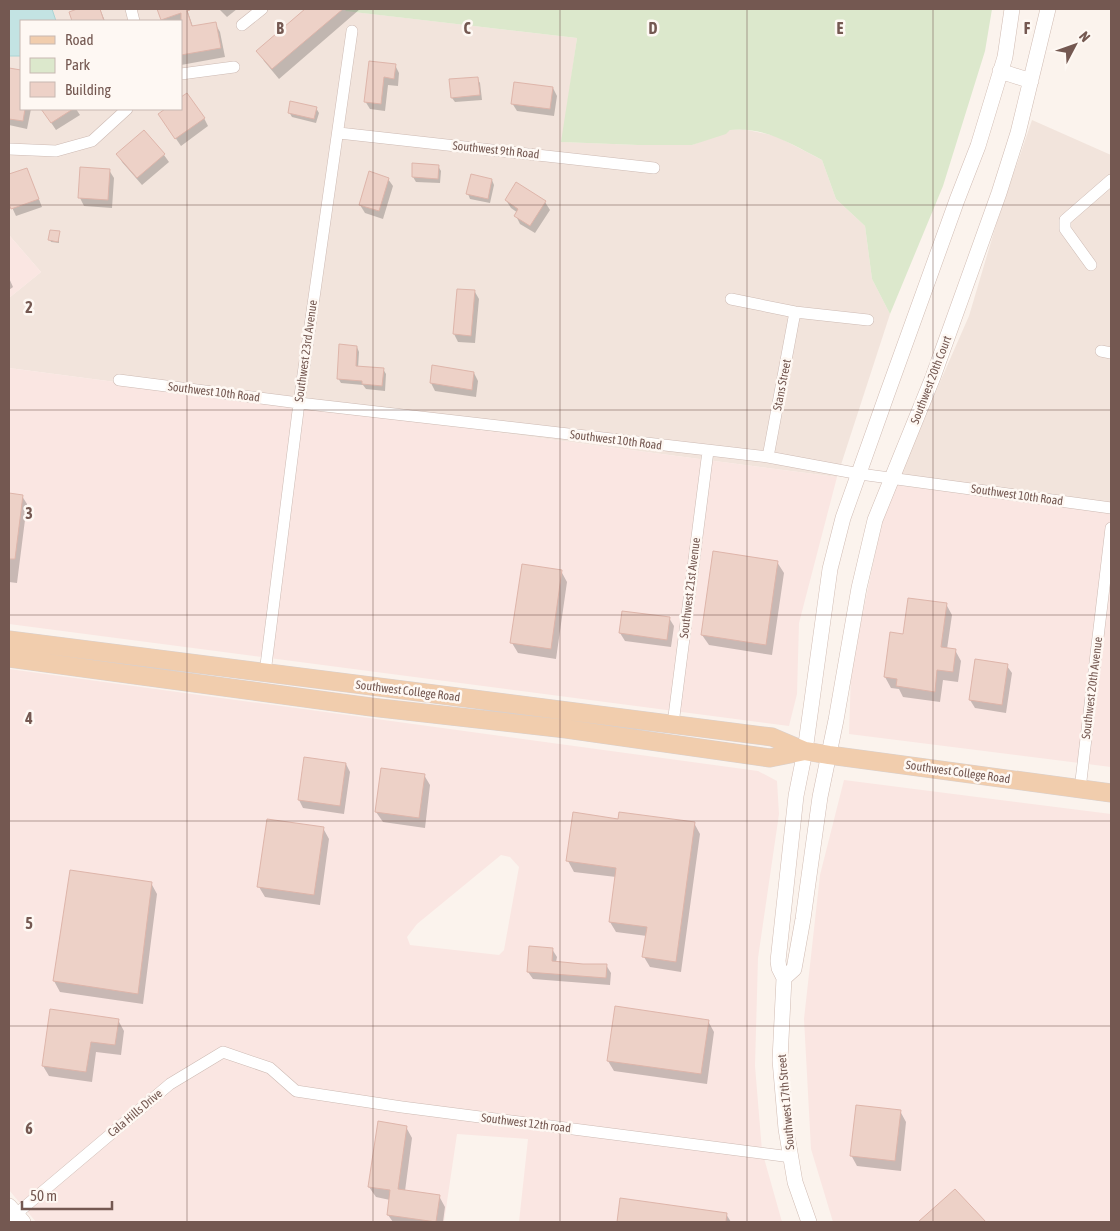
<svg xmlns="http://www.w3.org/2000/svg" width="1120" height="1231" font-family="'Asap Condensed',sans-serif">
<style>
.residential{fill:#f2e4dc}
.commercial{fill:#fae6e2;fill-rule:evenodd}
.green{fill:#dce8cc}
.water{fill:#c3e3e3;stroke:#aad4d4}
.shadow{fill:#0003}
.building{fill:#edd1c7;stroke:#deb5aa}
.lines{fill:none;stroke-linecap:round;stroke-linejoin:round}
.minor-casing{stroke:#cdbab3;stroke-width:12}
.secondary-casing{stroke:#d1bcb3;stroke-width:16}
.primary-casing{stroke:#d8d0ce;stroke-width:19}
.minor{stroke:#fff;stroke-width:11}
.secondary{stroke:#fff;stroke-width:15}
.primary{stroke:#f1cdad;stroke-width:18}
.grid{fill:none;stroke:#745851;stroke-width:1;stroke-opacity:0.55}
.labels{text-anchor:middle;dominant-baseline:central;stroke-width:5;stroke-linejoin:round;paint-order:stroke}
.street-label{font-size:12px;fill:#745851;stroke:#fef8f3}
.grid-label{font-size:16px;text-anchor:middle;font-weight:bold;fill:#745851;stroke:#fef8f3;stroke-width:5;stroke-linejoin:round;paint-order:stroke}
</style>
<rect width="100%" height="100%" fill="#fbf3ed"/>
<path class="residential" d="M52 9H347L346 11 577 38 562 142 638 145H692L730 130 743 129 776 136 822 160 836 199 865 226 872 279 890 314 837 477 9 368V298L41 272 9 235V56H21V109H181V21H56Z
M1032 120 1111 155V513L897 485 929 407 969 316 996 225Z"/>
<path class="commercial" d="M9 235 41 272 9 298Z
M9 368 837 477 799 623 797 694 789 726 9 624Z
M897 485 1111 513V767L849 734 851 674 855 650 882 521Z
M9 669 758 771 777 781 779 814 758 958 755 1066 762 1151 782 1222H519L528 1139 457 1134 444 1222H36L9 1190ZM501 855 510 857 519 867 504 950 499 955 410 945 407 937 417 924Z
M844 780 1111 814V1222H833L811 1149 804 1019 820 875Z"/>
<path class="green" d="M347 9H992L985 51 943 186 890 314 872 279 865 226 836 199 822 160C793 145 764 126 730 130L726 134 692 145H638L561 142 577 38 345 11Z"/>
<path class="water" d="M9 9H52L56 21H21V56H9Z"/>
<path class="shadow" d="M82 9H100L105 21H73L70 12Z
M158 9H187L193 27 215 23 220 32 225 57 181 65V21H163Z
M219 9H237L227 17Z
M307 9H360L279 79 264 61 258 51Z
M370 62 395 65 399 73 398 86 388 85 385 111 370 109 365 101Z
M9 69 21 71V109H31L27 129 9 125Z
M477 78 480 83 482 100 455 102 452 98Z
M553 88 557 96 554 116 517 111 512 103Z
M316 108 319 113 316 123 292 117 289 112Z
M42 109H76L80 115 56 130Z
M167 109H181L204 118 208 126 181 146 159 114Z
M144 132 164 155 169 162 142 185 122 162 118 154Z
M438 166 441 171 440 183 416 182 413 177Z
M81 168 109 170 114 178 112 208 84 206 80 198Z
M27 169 42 207 16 216 9 201V176Z
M388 179 393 186 383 219 365 213 360 205Z
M492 180 494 185 490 203 470 199 468 194Z
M506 200 545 202 550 210 535 233 520 224 516 216 518 213 511 208Z
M59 232V243L51 242 50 240Z
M9 278 13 287 9 290Z
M475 292 479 299 475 343 458 342 454 334Z
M357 347 359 352 358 368 383 369 386 374 385 391 366 389 363 385 341 383 338 378Z
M474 373 478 381 476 397 435 391 431 383Z
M9 494 22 496 27 504 17 583 9 582Z
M777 562 784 573 772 655 709 645 702 635Z
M561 571 567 582 556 659 518 653 512 643Z
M946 604 952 615 947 649 955 650 961 661 958 682 943 680 940 702 903 697 899 689 891 688 885 677 904 635Z
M623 612 669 618 674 626 671 647 625 641 620 633Z
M1007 666 1012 673 1006 713 975 708 970 700Z
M305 758 346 764 350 772 344 814 303 808 299 800Z
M424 775 430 785 425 828 383 822 376 812Z
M620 820 694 823 700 834 681 972 650 967 644 957 647 936 616 932 610 922 616 877 574 872 568 861Z
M323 828 329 839 320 905 265 897 259 887Z
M151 883 157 894 143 1004 60 992 54 981Z
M552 949 557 957 556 962 583 965H606L611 973 610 985 533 979 528 972Z
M118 1020 124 1031 121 1055 96 1052 92 1082 49 1076 43 1066Z
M708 1021 714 1032 707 1084 614 1071 608 1061Z
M900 1111 906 1122 901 1171 857 1166 851 1155Z
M406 1127 412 1138 405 1191 439 1196 445 1207 443 1222H393L388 1215 390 1200 376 1197 369 1187Z
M955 1191 984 1222H920Z
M621 1199 726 1214 731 1222H618Z"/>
<path class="building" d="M77 9H100L104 21H72L69 12Z
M157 9H190V10L187 11 192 26 216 22 221 48 181 55V13L161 20Z
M305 9H343L272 69 256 51Z
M369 61 396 64 394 79 384 77 381 104 364 102Z
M9 68 21 70V109H25L23 121 9 119Z
M478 77 480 95 451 98 449 79Z
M514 82 553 87 550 109 511 104Z
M187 93 205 118 175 139 158 114 165 109H181V97Z
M290 101 317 107 314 119 288 113Z
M41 109H73L51 123Z
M144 130 165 154 137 178 116 154Z
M412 163 439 165 438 179 412 177Z
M80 167 110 169 108 200 78 198Z
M27 168 39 199 11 209 9 204V174Z
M369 171 389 178 379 211 359 205Z
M471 174 492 179 488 199 466 194Z
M516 182 546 201 530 226 514 216 518 209 505 200Z
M50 230 60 231 58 242 48 240Z
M457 289 475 290 471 336 453 334Z
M339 344 357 346 356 366 384 368 382 386 362 384V381L337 379Z
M432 365 474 372 472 390 430 383Z
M9 493 23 495 15 559H9Z
M713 551 778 561 766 645 701 635Z
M522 564 562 570 551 649 510 643Z
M908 598 947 603 941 647 956 649 953 672 937 670 935 692 896 686 897 679 884 677 890 632 903 634Z
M622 611 670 617 667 640 619 633Z
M975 659 1008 664 1002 705 969 700Z
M304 757 346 763 340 806 298 800Z
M381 768 425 774 419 818 375 812Z
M573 812 618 819 619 812 695 822 676 962 642 957 647 927 609 922 616 868 566 861Z
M267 819 324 827 314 895 257 887Z
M70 870 152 882 138 994 53 981Z
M529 946 553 948 552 961 583 964H607L606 978 527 972Z
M615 1006 709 1020 701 1074 607 1061Z
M50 1009 119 1019 115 1045 91 1042 86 1072 42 1066Z
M856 1105 901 1110 895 1161 850 1156Z
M378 1121 407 1126 398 1189 440 1195 436 1222 387 1215 390 1190 368 1187Z
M955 1189 986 1222H918Z
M620 1198 727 1213 726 1222H617Z"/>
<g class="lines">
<defs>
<path id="minor" d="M131 9 134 21
M242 25 262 9
M181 74 234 67
M339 133 654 168
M9 149 56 151 92 141 127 109
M1091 265 1065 229V220L1111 180
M731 299 795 312 868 320
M1101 351 1111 353
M119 380 299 403 768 457 860 474 1111 508
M768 457 795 312
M265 673 299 403 352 31
M673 724 708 451
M1080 789 1111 528
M9 1220 170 1084 223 1052 270 1068 296 1091 402 1107 791 1157"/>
<path id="secondary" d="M1000 71 1031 81
M784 978 794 969 803 919 820 797 836 720 859 588 875 520 933 377 999 193 1018 133 1048 9
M9 1206 23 1222
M809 1222 795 1182 786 1129 780 1060 784 978 779 968 778 961 796 796 805 751 830 569 843 518 886 397 957 200 978 146 1005 57 1012 9"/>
<path id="primary" d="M9 640 772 737 805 751 829 755 1111 793
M9 658 371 707 566 729 770 758 805 751"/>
</defs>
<use href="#minor" class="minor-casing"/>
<use href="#secondary" class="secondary-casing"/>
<use href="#primary" class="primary-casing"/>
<use href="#minor" class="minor"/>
<use href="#secondary" class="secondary"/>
<use href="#primary" class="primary"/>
</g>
<path class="grid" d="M187 9V1222M373 9V1222M560 9V1222M747 9V1222M933 9V1222M9 205H1111M9 410H1111M9 615H1111M9 821H1111M9 1026H1111"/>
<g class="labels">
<g class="street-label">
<text transform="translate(496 150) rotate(6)">Southwest 9th Road</text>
<text transform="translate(306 351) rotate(-82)">Southwest 23rd Avenue</text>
<text transform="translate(931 380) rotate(-69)">Southwest 20th Court</text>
<text transform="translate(782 385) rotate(-79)">Stans Street</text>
<text transform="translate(214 392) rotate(7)">Southwest 10th Road</text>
<text transform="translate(616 440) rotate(7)">Southwest 10th Road</text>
<text transform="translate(1017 495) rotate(8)">Southwest 10th Road</text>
<text transform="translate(690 588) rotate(-83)">Southwest 21st Avenue</text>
<text transform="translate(1092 688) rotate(-83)">Southwest 20th Avenue</text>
<text transform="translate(408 691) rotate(7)">Southwest College Road</text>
<text transform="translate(958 772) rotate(8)">Southwest College Road</text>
<text transform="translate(786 1102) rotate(-95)">Southwest 17th Street</text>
<text transform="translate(135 1113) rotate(-40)">Cala Hills Drive</text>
<text transform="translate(526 1123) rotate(7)">Southwest 12th road</text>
</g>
</g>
<g class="grid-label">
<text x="280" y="34">B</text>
<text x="467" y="34">C</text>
<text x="653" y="34">D</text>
<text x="840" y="34">E</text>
<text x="1027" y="34">F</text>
<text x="29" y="313">2</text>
<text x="29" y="519">3</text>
<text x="29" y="724">4</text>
<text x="29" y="929">5</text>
<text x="29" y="1134">6</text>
</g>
<rect width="1120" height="1231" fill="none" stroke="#745851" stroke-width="20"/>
<rect x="20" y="20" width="162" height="90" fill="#fef8f3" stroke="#c7b8b2"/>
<rect x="30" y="36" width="25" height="8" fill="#f1cdad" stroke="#c7b8b2"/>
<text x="65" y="45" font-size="15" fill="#745851">Road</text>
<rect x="30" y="58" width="25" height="15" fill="#dce8cc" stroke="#c7b8b2"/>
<text x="65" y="70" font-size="15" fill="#745851">Park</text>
<rect x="30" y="82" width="25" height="15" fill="#edd1c7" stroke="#c7b8b2"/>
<text x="65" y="95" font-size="15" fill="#745851">Building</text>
<g transform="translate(1075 45) rotate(49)" stroke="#fef8f3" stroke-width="4" paint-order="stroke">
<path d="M0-4L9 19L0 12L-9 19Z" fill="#745851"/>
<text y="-8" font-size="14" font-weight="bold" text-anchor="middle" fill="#745851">N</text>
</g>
<path d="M22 1201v8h90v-8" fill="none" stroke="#745851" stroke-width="2.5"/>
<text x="30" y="1201" font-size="15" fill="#745851" stroke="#fef8f3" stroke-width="4" paint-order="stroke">50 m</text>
</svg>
